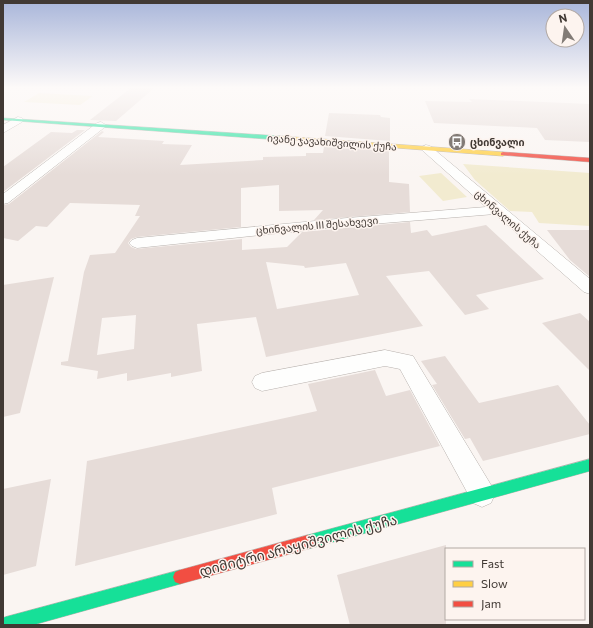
<svg xmlns="http://www.w3.org/2000/svg" width="593" height="628" font-family="Commissioner,'Noto Sans Georgian',sans-serif">
<style>
.green{fill:#f2ebd0}
.building{fill:#e6dcd8;fill-rule:evenodd}
.lines{fill:none;stroke-linecap:round;stroke-linejoin:round}
.street-casing{stroke:#b8b2ae;stroke-width:1}
.fast-casing{stroke:#b8b2ae;stroke-width:1}
.slow-casing{stroke:#b8b2ae;stroke-width:1}
.jam-casing{stroke:#b8b2ae;stroke-width:1}
.street{fill:#fefefd;fill-rule:evenodd}
.fast{fill:#16e098;fill-rule:evenodd}
.slow{fill:#ffcf43;fill-rule:evenodd}
.jam{fill:#f24e42;fill-rule:evenodd}
.labels{text-anchor:middle;dominant-baseline:central;stroke-width:3;stroke-linejoin:round;paint-order:stroke}
.far-street-label{font-size:10px;fill:#413934;stroke:#fdf4ef}
.far-poi-label{font-size:10px;font-weight:bold;fill:#413934;stroke:#fdf4ef;text-anchor:start}
.near-street-label{font-size:14px;fill:#413934;stroke:#fdf4ef}
</style>
<rect width="100%" height="100%" fill="#faf5f2"/>
<path class="green" d="M39 93 93 96 80 105 24 102Z
M463 164 590 173V226L539 223 532 212 510 211 475 180Z
M441 173 467 197 443 201 419 176Z"/>
<path class="building" d="M132 87H150L152 90 116 121 90 120Z
M469 99 590 104V142L545 140 537 128 434 123 425 101 472 102Z
M329 113 380 115 381 117 390 118V141L325 136Z
M77 130H85L3 192V167L51 132 72 133Z
M102 131 104 132 98 137 164 141 162 144 192 145 180 165 263 160V157L306 156V153H323L324 147 389 151V182L409 184 410 212 314 220 323 210 279 211V185L241 188V227L137 237 131 239 128 243 131 247 136 249 242 239V250L287 247 302 232 410 222 411 233 427 230 432 236 486 225 544 279 476 295 489 309 465 315 429 271 386 276 423 326 266 357 256 317 197 324 202 371 171 377V373L127 381V373L97 379 98 371 61 365V362L68 361 84 272 90 255 115 253 140 216H135L140 205 70 203 47 227 36 226 18 241 3 238V205L9 204ZM266 262 304 266 305 268 346 263 359 295 277 309ZM136 315 134 349 97 355 102 318Z
M547 230H590V277L570 260Z
M54 277 20 413 3 417V285Z
M580 313 590 322V371L542 323Z
M445 356 479 403 558 385 590 425V434L483 461 470 438 465 439 432 385 437 384 421 361Z
M375 370 386 396 410 390 440 446 272 488 277 514 75 566 87 461 317 411 308 384Z
M51 479 36 566 3 575V489Z
M446 545V625H350L337 575Z"/>
<g class="lines">
<defs>
<path id="street" d="M18 117 22 118 23 120 22 122 3 133V125Z
M101 122 106 125 105 127 8 203 3 204V194L97 123Z
M426 145 430 146 590 279V294L584 292 495 214 347 226 137 248 132 246 129 243 132 240 137 238 347 218 486 207 422 150 420 148Z
M385 350 413 356 491 485 495 494 491 503 482 507 473 503 400 369 385 366 262 391 255 388 252 382 255 376 262 373Z"/>
<path id="fast" d="M3 118 280 136 283 138 280 140 3 120Z
M590 459V471L308 549 303 547 301 542 303 537 308 535Z
M180 570 185 572 187 577 185 582 180 584 33 625H3V618L5 617Z"/>
<path id="slow" d="M280 136 503 152 506 154 503 156 278 139 277 138Z"/>
<path id="jam" d="M503 152 590 158V162L501 155V153Z
M308 535 313 537 315 542 313 547 308 549 180 584 175 582 173 577 175 572 180 570Z"/>
</defs>
<use href="#street" class="street-casing"/>
<use href="#fast" class="fast-casing"/>
<use href="#slow" class="slow-casing"/>
<use href="#jam" class="jam-casing"/>
<use href="#street" class="street"/>
<use href="#fast" class="fast"/>
<use href="#slow" class="slow"/>
<use href="#jam" class="jam"/>
</g>
<linearGradient id="sky" x2="0" y2="1"><stop stop-color="#a9b6da"/><stop offset="0.5" stop-color="#fdfaf9"/><stop offset="1" stop-color="#fdfaf9" stop-opacity="0"/></linearGradient>
<rect width="593" height="175" fill="url(#sky)"/>
<defs>
<symbol id="bus-disc" viewBox="-11 -11 22 22"><circle r="9.5" fill="#827b76" stroke="#fdf4ef"/><path d="M-5-6H5V4H4V6H2V4H-2V6H-4V4H-5ZM-3.5-4V0h7V-4ZM-3.5 1.2v1.5H-2V1.2ZM2 1.2v1.5H3.5V1.2Z" fill="#fff"/></symbol>
</defs>
<g fill-rule="evenodd">
<use href="#bus-disc" x="447" y="132" width="20" height="20"/>
</g>
<g class="labels">
<g class="far-street-label">
<text transform="translate(332 142) rotate(4)">ივანე ჯავახიშვილის ქუჩა</text>
<text transform="translate(508 219) rotate(41)">ცხინვალის ქუჩა</text>
<text transform="translate(317 225) rotate(-5)">ცხინვალის III შესახვევი</text>
</g>
<g class="far-poi-label">
<text x="470" y="142">ცხინვალი</text>
</g>
<g class="near-street-label">
<text transform="translate(298 545) rotate(-15)">დიმიტრი არაყიშვილის ქუჩა</text>
</g>
</g>
<rect width="593" height="628" fill="none" stroke="#413934" stroke-width="8"/>
<rect x="445" y="548" width="140" height="72" fill="#fdf4ef" stroke="#b2a9a4"/>
<rect x="453" y="561" width="20" height="6" fill="#16e098" stroke="#b2a9a4"/>
<text x="481" y="568" font-size="12" fill="#413934">Fast</text>
<rect x="453" y="581" width="20" height="6" fill="#ffcf43" stroke="#b2a9a4"/>
<text x="481" y="588" font-size="12" fill="#413934">Slow</text>
<rect x="453" y="601" width="20" height="6" fill="#f24e42" stroke="#b2a9a4"/>
<text x="481" y="608" font-size="12" fill="#413934">Jam</text>
<g transform="translate(565 28) rotate(347)"><circle r="19" fill="#fdf4ef" stroke="#b2a9a4"/>
<path d="M0-3L7 15L0 10L-7 15Z" fill="#827b76"/>
<text y="-6" font-size="11" font-weight="bold" text-anchor="middle" fill="#413934">N</text>
</g>
</svg>
